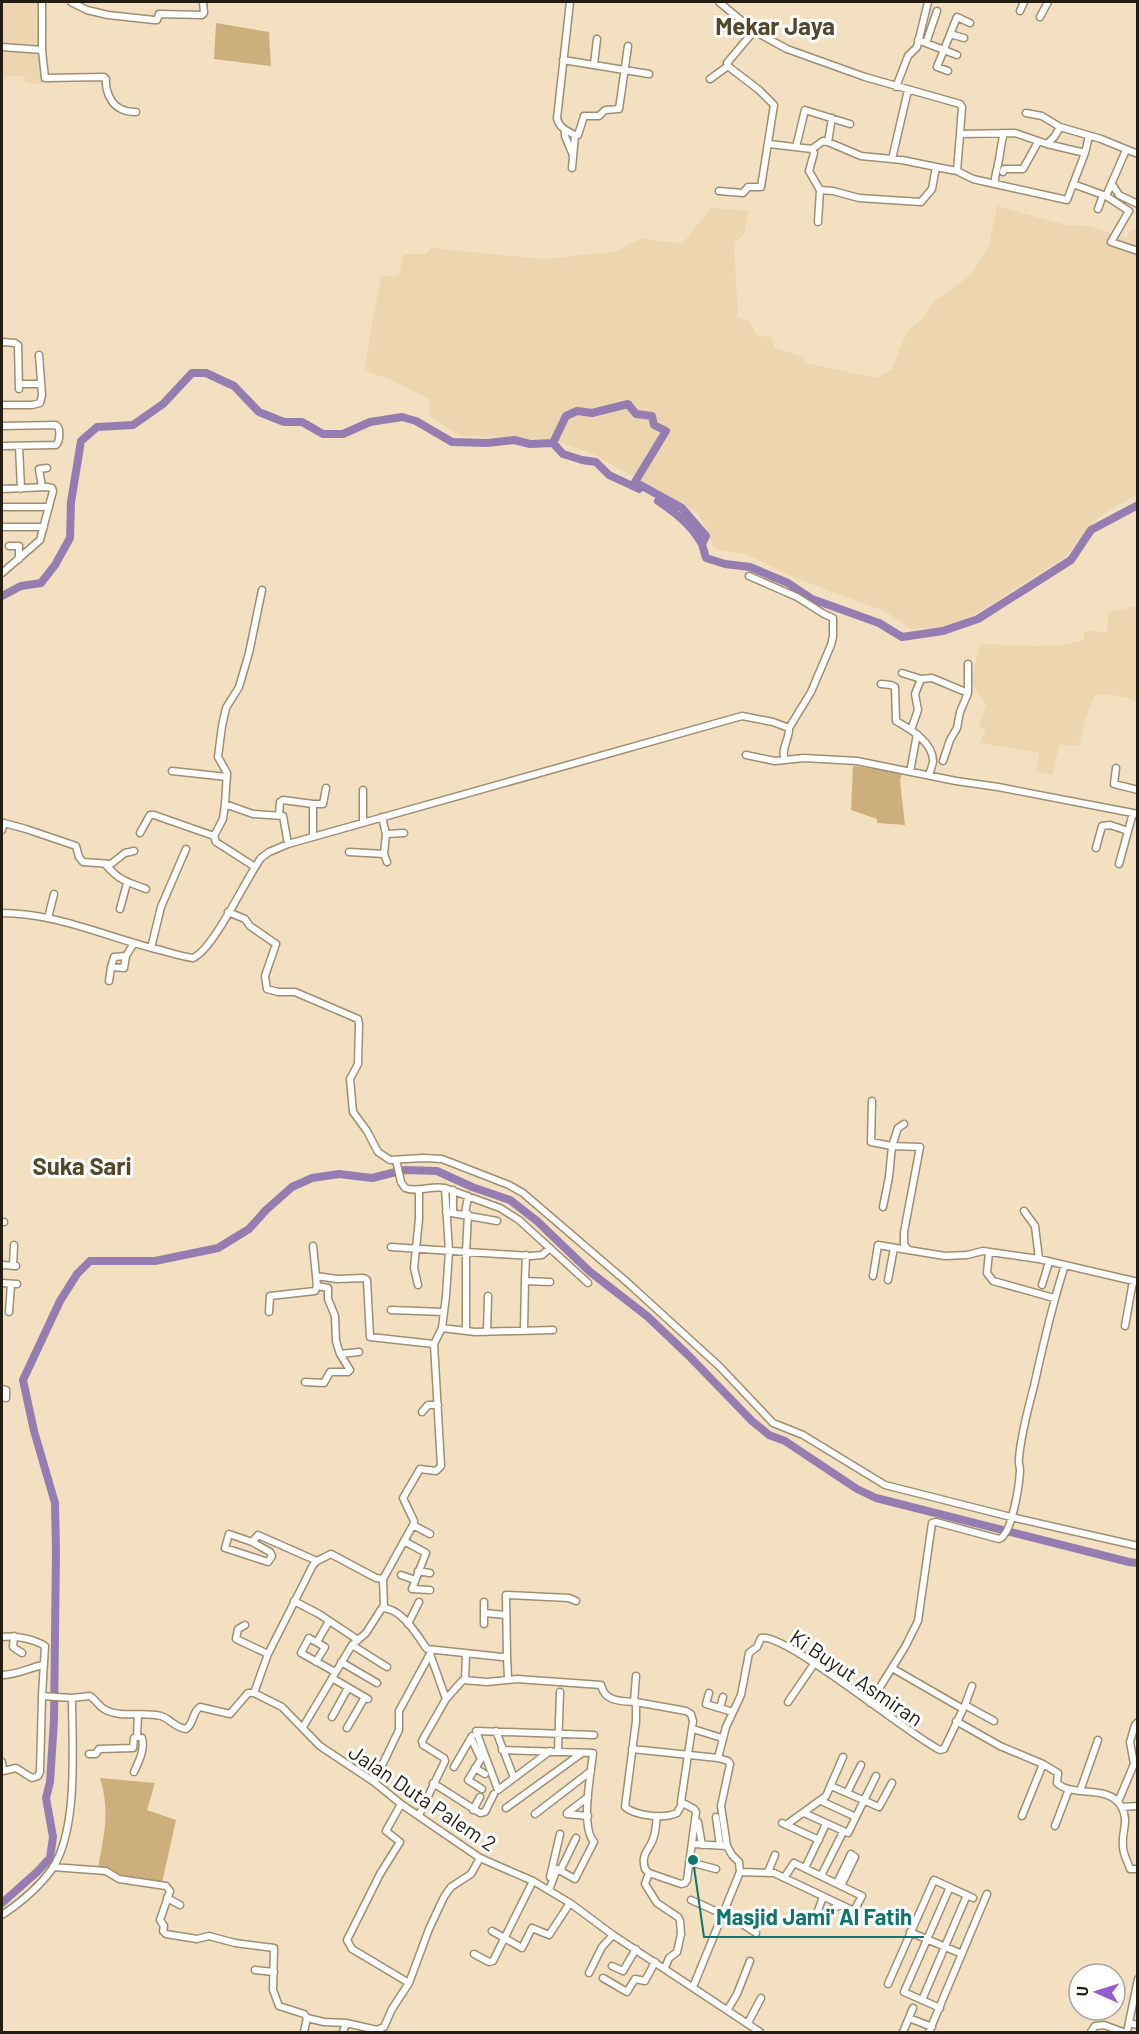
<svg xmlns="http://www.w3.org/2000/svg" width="1139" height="2034" font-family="Barlow,sans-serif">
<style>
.built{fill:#edd6af}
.green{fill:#cdaf7b}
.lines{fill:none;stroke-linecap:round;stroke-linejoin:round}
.river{stroke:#957db1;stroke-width:8}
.minor-casing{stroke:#9f8e70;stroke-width:9}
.minor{stroke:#fff;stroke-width:6}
.labels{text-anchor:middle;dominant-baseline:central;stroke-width:6;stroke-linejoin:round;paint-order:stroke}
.street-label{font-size:21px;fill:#241d11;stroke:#fff}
.quarter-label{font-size:24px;font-weight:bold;fill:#56462a;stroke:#fff}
.leader{fill:none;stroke:#0f766e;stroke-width:2}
.callout-dot{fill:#0f766e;stroke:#fff;stroke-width:2}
.callout-label{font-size:22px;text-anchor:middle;font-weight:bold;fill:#0f766e;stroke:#fff;stroke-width:6;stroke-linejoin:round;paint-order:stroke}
</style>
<rect width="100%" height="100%" fill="#f3e0c0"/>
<path class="built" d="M2 2H41L47 75 41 84 26 83 23 76 2 77Z
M997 206 1066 225 1090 226 1126 238 1132 229 1137 230V494L1098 518 1064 558 977 613 943 628 911 629 886 612 793 577 745 554 715 549 698 513 591 453 551 440 460 435 429 416V399L396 382 364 370 381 275 398 277 404 254H426L431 248 544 259 613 252 642 238 682 244 711 208 749 211 744 234 734 243 738 317 749 321 757 335 772 337 775 348 803 357 805 363 876 378 892 369 906 333 925 316 934 301 971 275 989 245Z
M1137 606V702L1125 697 1099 694 1094 697 1086 717 1079 746 1060 745 1052 775 1036 771 1039 753 979 743 986 729 979 727 986 705 971 681 980 644 1037 646 1062 645 1084 640V631L1107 632 1108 612Z"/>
<path class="green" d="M216 23 269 32 271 66 214 59Z
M853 766 902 772 900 781 905 825 877 823V819L851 810Z
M100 1778 155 1783 147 1810 176 1820 161 1887 97 1874C103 1838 111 1814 100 1778Z"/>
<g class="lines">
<path class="river" d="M553 443 563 454 582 460 596 462 609 475 639 489
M658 501C676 513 691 525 702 544
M2 596 21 586 41 583 55 565 70 538 71 502 81 441 97 427 133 425 163 404 192 373H206L234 386 259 412 284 422H302L323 434H343L370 422 402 417 416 421 452 442 487 443 514 440 530 444 553 443 566 416 577 411 592 413 628 404 636 414 652 416 654 425 666 431 635 482 682 508 706 536 702 544 706 558 725 564 750 567 788 583 812 599 879 623 902 637 943 631 978 619 1071 560 1091 530 1138 505
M2 1903 37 1872 50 1858 53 1837 46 1798 50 1782 54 1720 56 1551 55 1503 34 1431 23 1380 60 1301 77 1274 90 1261H155L218 1248 249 1229 266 1210 292 1187 312 1178 339 1174 372 1178 404 1170 437 1171 472 1187 510 1200 537 1221 589 1271 647 1316 688 1355 752 1421 769 1435 785 1441 857 1489 876 1498 1129 1562 1138 1563"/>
<defs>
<path id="minor" d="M42 2V50L45 78 104 77 106 79C105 89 110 104 121 109 125 111 131 112 136 112
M71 2 87 10 108 15 154 20H157L159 14 202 15 204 13 203 2
M570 2 557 118C559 128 567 131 575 135L572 168
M719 2 754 31 787 49 865 77 960 104 962 107 960 134 1015 133 1047 144 1055 136 1060 127
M1020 11 1024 2
M1040 17 1048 2
M950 34 964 38
M918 40 957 55
M926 43 937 11
M2 47 42 50
M563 60 649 74
M594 64 597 39
M948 71 937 67 957 17 970 23
M710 79 728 66
M896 87 908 56 917 47 928 2
M1026 113 1042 116 1060 127 1101 139 1138 154
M832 118 828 142 861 156 902 160 936 167
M565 130V136L573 155
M575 135H578L584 116H599L605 110 619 109 628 46
M769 144 812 149 814 153 809 171 820 190 818 222
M1047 144 1085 153
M796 147 805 110 850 124
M812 149 823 141 828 142
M892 159 908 90
M957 171 960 134
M1003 172 1004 169H1023L1038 142
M995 184C994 176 997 172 998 164 1001 152 1000 146 1004 133
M1073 184 1106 196 1126 150
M1112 184 1119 195 1138 204
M820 190 833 191 859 198 921 202 932 189 936 167 957 171 973 179 995 184 1067 200 1085 153 1089 136
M719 191 743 193 748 187H761L774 105 759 90 729 67 727 63 754 31
M1106 196 1129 211 1111 242 1138 251
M1098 209 1103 195
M2 342 15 343 18 345 19 389
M19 384H41
M2 405H32L40 403 42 395 39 355
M2 426 56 425C61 428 60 441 56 445L2 446
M19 446 21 489
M42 487 39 469 47 468
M2 489 47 487 52 488 53 491 40 540 2 573
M2 507H49
M2 527H44
M9 546H19V559
M749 576 797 597 824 614 833 618V637L831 645 811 692 789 728C790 738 780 750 785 759
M902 673 921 679 915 694 918 710 911 730
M921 679 932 678 968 693
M881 684 891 685 895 687 896 721C910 729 933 742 933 761 933 765 930 771 929 775
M746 755 775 761 804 758 857 761 956 781 998 787 1138 814
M943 761 950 740 957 728 960 712 968 693V664
M1116 768 1114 784 1138 790
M172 771 227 777
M910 772 917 734
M225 804 253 814 283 816 288 844
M313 804H323L326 788
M279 815 280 802 283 800 313 804V837
M382 817 386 834 404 833
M363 822V790
M2 830 4 823 26 829 76 846 79 857 83 862 111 864 125 853 134 851
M140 833 150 815H154L214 836 216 842 255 867
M386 834 384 854 387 862
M214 836 223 819 225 804 227 773 218 757 222 726 226 708 239 687 249 653 262 590
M1096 848 1102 826 1110 825 1128 831 1133 813
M349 852 384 854
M1119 864 1128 831
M106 865C121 882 126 881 146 889
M120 909 127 883
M228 912 245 919 250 926 276 944 265 976 267 989 278 992H295L358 1019 359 1024 358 1064 350 1079 353 1112 367 1131 378 1152 390 1160 423 1158 442 1159 509 1185 523 1193 628 1283 720 1367 773 1423 803 1435 885 1485 1011 1517 1138 1546
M2 913C54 913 102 935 152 948 165 951 179 956 193 958 214 949 245 880 261 858L269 852 288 844 742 716 773 722 789 728
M48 918 54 894
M151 948 161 907 186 849
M111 967 114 957 126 956
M109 981 111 967 124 968 126 956 134 943
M872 1101 871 1142 892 1146 898 1128 904 1124
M445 1188 500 1208 519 1220 588 1283
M453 1190V1212
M883 1207 889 1177 892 1146 920 1147 904 1232V1244L908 1250 945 1256 967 1255 983 1251 1039 1259 1138 1282
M1024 1211 1035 1226 1039 1259
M446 1212 497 1221
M465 1214 468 1196
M2 1222H4
M391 1247 531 1256 542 1255 550 1248
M989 1252 987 1273 993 1281 1054 1298
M2 1265 16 1266
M13 1266 14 1245
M316 1276 337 1279 364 1278 367 1280 370 1337 434 1344
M873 1276 878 1245 908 1250
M888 1280 894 1248
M525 1281 526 1255
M2 1283 17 1284
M418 1285 414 1268 419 1219V1190
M1042 1285 1049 1262
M391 1310 444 1312
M9 1312 11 1284
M269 1312 270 1296 315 1291 317 1286
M1125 1326 1133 1281
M442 1328 475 1332 553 1330
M524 1329 525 1281 550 1282
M466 1330V1252L468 1214
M487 1332 488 1296
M340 1354 359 1352
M305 1382 324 1383 330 1372H348L350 1370 340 1354 336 1341 335 1316 328 1299V1288L317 1286 313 1246
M2 1389 6 1390V1398L2 1397
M422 1412 428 1405H438
M413 1525 430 1534
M404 1541 426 1553 412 1589 430 1590
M252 1542 270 1552 272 1556 268 1562 225 1548 229 1534 252 1542 258 1535 317 1561
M418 1571 430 1573
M401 1575 415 1580
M383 1579 384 1608
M294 1601 319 1614 358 1640
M484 1602V1613L506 1615
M408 1624 419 1602
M484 1624V1613
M245 1625 238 1629 236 1639 268 1654
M14 1636 13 1647 22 1653
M2 1637C14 1635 34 1639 45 1646L42 1696 72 1698 90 1696C96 1700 99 1706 104 1709 121 1719 143 1711 161 1716 171 1719 173 1727 186 1729 194 1724 192 1712 200 1707L230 1714 248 1693H254L282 1707 320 1746 374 1782 401 1804 480 1858 533 1881 570 1903 613 1935 760 2032
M317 1642 328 1623
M352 1645 387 1667
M431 1652 430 1654 446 1699
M507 1656 508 1679
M316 1662 325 1647 309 1638 301 1653 335 1672
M341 1662 377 1683
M892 1668 963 1709
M2 1675C17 1675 28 1668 43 1665
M332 1678 368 1699
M465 1680 466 1654
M254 1693 268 1654 313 1565 317 1561 331 1554 376 1578 383 1579 413 1525 414 1521 403 1498 420 1469 436 1471 441 1466 434 1344 442 1328 446 1296 449 1251 445 1188C431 1185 418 1193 405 1188L401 1182 396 1160
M709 1693 706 1704 733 1712
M634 1702 636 1676
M636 1702 686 1711 691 1714 693 1721 681 1802 694 1809 696 1812 687 1880 685 1883 681 1884 649 1873 645 1884 657 1903 678 1917 680 1921 681 1934 677 1952 669 1958 665 1968
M788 1702 814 1664
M870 1703 905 1647 918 1621 932 1523 936 1522 999 1539C1012 1535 1019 1486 1020 1471 1020 1466 1018 1463 1019 1458 1021 1434 1028 1409 1034 1386 1043 1345 1052 1305 1065 1265
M965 1705 972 1686
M720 1708 723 1697
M332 1717 348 1688
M956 1721 1000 1746 1043 1764
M303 1727 352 1645 366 1633 382 1608C402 1608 417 1635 427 1649L502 1657 507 1656 506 1595 569 1598 576 1601
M347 1728 365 1697
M693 1729 722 1738
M496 1731 514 1778
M471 1738 481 1759 468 1780 482 1789
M632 1749 718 1758
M502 1750 593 1753C591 1774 580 1826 594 1842L575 1879 557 1869 549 1890
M550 1751 498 1790 476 1731 594 1735
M558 1751 560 1692
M89 1754H96L99 1749 133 1748 134 1738 137 1736 138 1715
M2 1762 3 1771 16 1768 32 1778 38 1776 40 1772 42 1696
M454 1767 472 1736
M475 1768 485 1774
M134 1772C139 1761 145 1750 142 1738L137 1736
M374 1782 399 1730V1711L430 1654
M433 1783 480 1813 485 1812 494 1794
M831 1786 879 1807 892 1783
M1080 1791 1098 1740
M847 1793 861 1765
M821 1801 856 1817
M1118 1802 1134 1764 1130 1742 1135 1725 1138 1722
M401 1804 386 1831 400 1842 380 1874 347 1940 352 1949 409 1983
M1122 1807 1138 1806
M506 1808 582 1753
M473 1810 480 1797
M567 1813 588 1797
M804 1813 848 1833 876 1776
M535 1814 591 1771
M567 1814 588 1816
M419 1815 445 1761 444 1758 423 1745 422 1741 446 1699 463 1680 487 1682 517 1679 601 1685C605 1702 620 1701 636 1702V1721L625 1807C636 1816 664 1819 677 1813L682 1804
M1022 1816 1043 1764 1058 1773 1057 1783C1073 1798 1108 1784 1121 1806 1130 1822 1121 1831 1123 1847 1123 1854 1128 1862 1130 1869H1138
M716 1817 720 1845
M698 1822 702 1845
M782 1823 819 1840
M786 1825 826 1796 843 1757
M1055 1826 1069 1789
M693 1844 727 1846
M689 1862 716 1869
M53 1867 106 1871 119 1879 166 1886 170 1891 160 1920 164 1926 163 1931 166 1934 197 1939 209 1936 235 1943 274 1948 273 1990 279 2006 304 2014 307 2018
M805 1868 826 1824
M560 1871 576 1838
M740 1872 774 1873 852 1910 855 1909 862 1896 794 1863 784 1878
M768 1872 775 1855
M649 1873 645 1869C640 1852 651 1850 654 1836 656 1830 656 1822 657 1816
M821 1876 843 1832
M550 1877 560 1834
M837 1883 851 1854 855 1857 841 1886
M823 1897 816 1916 841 1905
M167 1898 180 1905
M691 1900 738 1921 756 1933
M2 1915C20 1903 39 1887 52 1869 79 1829 72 1745 72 1698
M492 1931 522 1948 532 1928 549 1935 570 1903
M910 1932 962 1954
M474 1954 489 1962 493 1961 533 1881
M612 1966 623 1971 636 1949
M255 1970 274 1972
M589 1973 602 1947 613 1935
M603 1978 627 1992 635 1979 645 1981 655 1962
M888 1984 934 1880 973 1898
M693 1987 740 1872 739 1862 732 1855 727 1846 721 1806 730 1764 728 1761 718 1758 726 1727 741 1695 749 1653 757 1647 761 1638C787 1633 907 1734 940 1750L944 1749 965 1705 994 1721
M922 2000 967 1895
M940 2008 904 1992 950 1887
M728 2009 737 1994 750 1961
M909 2018 932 2027
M748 2023 761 1998
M1129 2023 1138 2025
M304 2032 307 2018 324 2022 346 2023
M343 2032 346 2023 377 2030 384 2027 392 2009 409 1983 429 1929 444 1897 451 1887 471 1874 480 1858
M903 2032 913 2008
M929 2032 987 1894
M1091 2032 1095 2026 1104 2025 1123 2032
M1127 2032 1138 1979"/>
</defs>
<use href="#minor" class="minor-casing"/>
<use href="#minor" class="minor"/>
</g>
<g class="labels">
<g class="street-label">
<text transform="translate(857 1677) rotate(34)">Ki Buyut Asmiran</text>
<text transform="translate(423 1797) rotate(34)">Jalan Duta Palem 2</text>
</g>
<g class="quarter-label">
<text x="775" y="25">Mekar Jaya</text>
<text x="82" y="1165">Suka Sari</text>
</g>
</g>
<path class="leader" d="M693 1860L704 1937H924"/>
<circle class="callout-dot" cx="693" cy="1860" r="6"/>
<g class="callout-label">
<text x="814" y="1925">Masjid Jami' Al Fatih</text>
</g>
<rect width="1139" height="2034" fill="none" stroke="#241d11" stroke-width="6"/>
<g transform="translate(1097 1992) rotate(273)"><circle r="28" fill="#ffffff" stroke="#a7a5a0" stroke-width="1.5"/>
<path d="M0-4.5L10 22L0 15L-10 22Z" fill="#975bd2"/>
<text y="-9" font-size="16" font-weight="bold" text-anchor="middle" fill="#241d11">U</text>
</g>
</svg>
